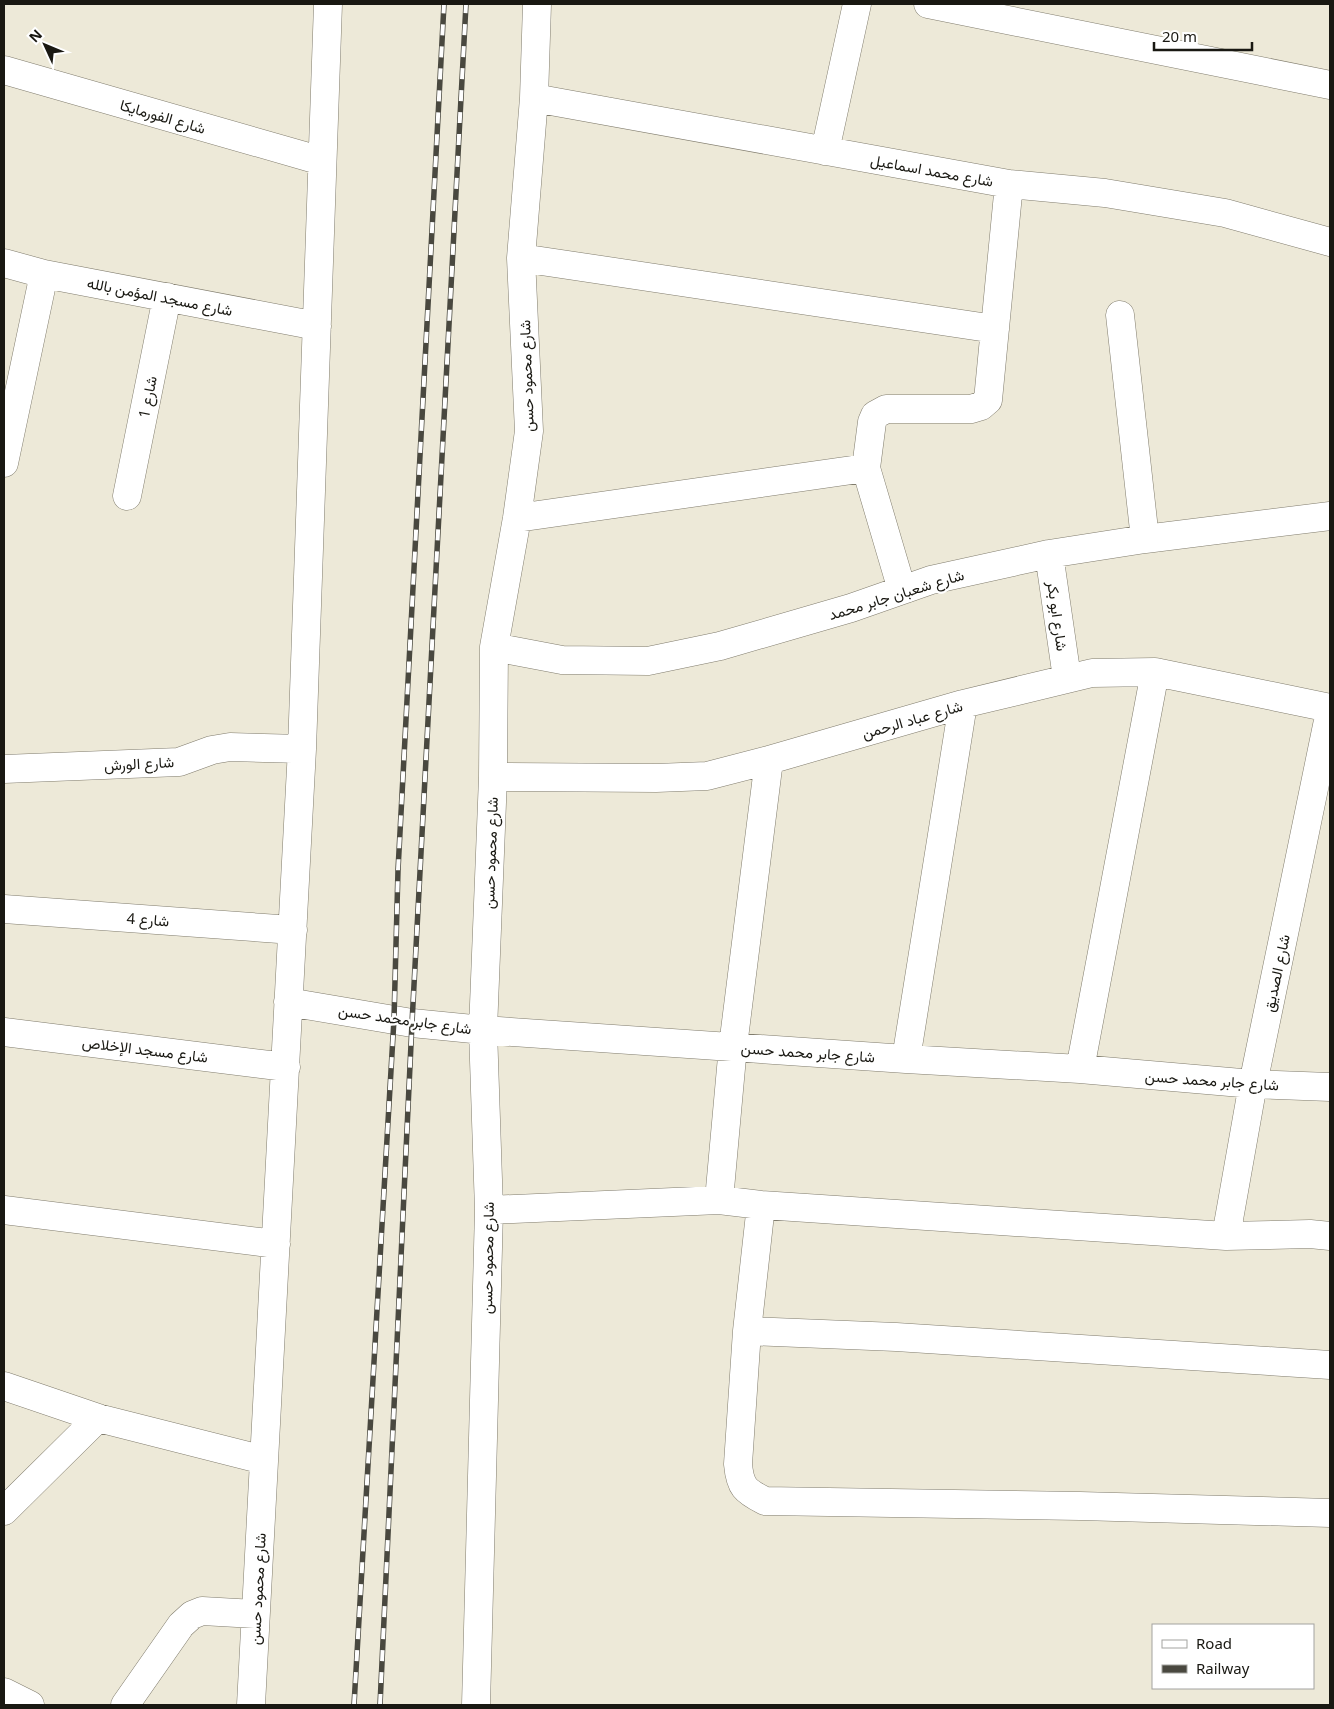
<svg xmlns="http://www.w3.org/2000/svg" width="1334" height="1709" font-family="'Noto Sans',Vazirmatn,sans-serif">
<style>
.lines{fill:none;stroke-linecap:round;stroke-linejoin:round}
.minor-casing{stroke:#807c6d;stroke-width:29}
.minor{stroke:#fff;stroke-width:28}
.rail-casing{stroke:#49483f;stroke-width:5.5}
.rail{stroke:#fff;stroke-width:4;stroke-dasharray:11;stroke-linecap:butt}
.labels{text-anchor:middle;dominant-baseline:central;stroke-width:4.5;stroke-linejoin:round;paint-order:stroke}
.street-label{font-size:15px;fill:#191812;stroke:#fff}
</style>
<rect width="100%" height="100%" fill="#ede9d8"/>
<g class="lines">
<defs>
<path id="minor" d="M928 4 1330 85
M4 70 322 161
M534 98 1009 184 1105 193 1225 213 1330 242
M825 151 857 4
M521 258 995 329
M4 263 44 274 317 326
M1120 315 1145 539
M4 463 44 274
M127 496 167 297
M517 518 866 468
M1049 554 1067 678
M902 590 866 468 872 422 875 415 886 409H971L981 406 988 400 1009 184
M494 647 562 660 648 661 720 646 851 608 931 580 1049 554 1145 539 1330 516
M4 769 179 762 212 750 230 747 302 749
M493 777 656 778 707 776 769 760 963 704 1092 673 1155 672 1330 708
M4 909 293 930
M288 1002 412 1023 483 1030 906 1059 1080 1069 1253 1084 1330 1087
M4 1032 286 1067
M906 1059 963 704
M1080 1069 1155 672
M719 1200 733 1046 769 760
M761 1205 747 1331 896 1337 1330 1365
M4 1210 276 1244
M489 1210 719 1200 761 1205 1226 1236 1310 1234 1330 1236
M1226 1236 1253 1084 1330 711
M747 1331 738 1464C740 1487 745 1491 765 1501L1080 1506 1330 1513
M4 1386 98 1418 264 1460
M4 1511 98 1418
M4 1692 30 1705
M125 1705 181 1625 192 1615 202 1611 255 1614
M251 1705 302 749 328 4
M476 1705 489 1210 483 1030 493 777 494 647 517 518 529 431 521 258 534 98 537 4"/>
</defs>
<use href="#minor" class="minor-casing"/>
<use href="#minor" class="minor"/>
<defs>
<path id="rail" d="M354 1705 394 1019 398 870 444 4
M380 1705 412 1023 466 4"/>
</defs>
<use href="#rail" class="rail-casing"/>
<use href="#rail" class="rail"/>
</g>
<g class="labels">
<g class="street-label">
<text transform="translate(163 116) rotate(16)">شارع الفورمايكا</text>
<text transform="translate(932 170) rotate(10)">شارع محمد اسماعيل</text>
<text transform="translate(160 296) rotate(11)">شارع مسجد المؤمن بالله</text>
<text transform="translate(526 376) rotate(-92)">شارع محمود حسن</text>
<text transform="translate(147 397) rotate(-79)">شارع 1</text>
<text transform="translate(896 594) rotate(-17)">شارع شعبان جابر محمد</text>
<text transform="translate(1058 616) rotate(82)">شارع ابو بكر</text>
<text transform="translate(912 719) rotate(-16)">شارع عباد الرحمن</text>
<text transform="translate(139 763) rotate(-3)">شارع الورش</text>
<text transform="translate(490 853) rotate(-88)">شارع محمود حسن</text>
<text transform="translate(148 919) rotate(4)">شارع 4</text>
<text transform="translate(1276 973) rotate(-78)">شارع الصديق</text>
<text transform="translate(405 1019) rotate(8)">شارع جابر محمد حسن</text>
<text transform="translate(145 1049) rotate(7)">شارع مسجد الإخلاص</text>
<text transform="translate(808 1052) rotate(4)">شارع جابر محمد حسن</text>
<text transform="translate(1212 1080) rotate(4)">شارع جابر محمد حسن</text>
<text transform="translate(487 1258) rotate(-89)">شارع محمود حسن</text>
<text transform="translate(257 1589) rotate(-87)">شارع محمود حسن</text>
</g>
</g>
<rect width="1334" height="1709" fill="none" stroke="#191812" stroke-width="10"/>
<rect x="1152" y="1624" width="162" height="65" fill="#ffffff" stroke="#a3a3a0"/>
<rect x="1162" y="1640" width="25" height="8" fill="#ffffff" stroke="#a3a3a0"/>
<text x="1196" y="1649" font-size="15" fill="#191812">Road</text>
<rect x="1162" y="1665" width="25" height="8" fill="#49483f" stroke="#a3a3a0"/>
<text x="1196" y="1674" font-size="15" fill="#191812">Railway</text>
<g transform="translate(45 45) rotate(314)" stroke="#ffffff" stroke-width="4" paint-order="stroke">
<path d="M0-4L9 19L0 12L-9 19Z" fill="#191812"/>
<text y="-8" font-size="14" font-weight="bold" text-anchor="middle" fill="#191812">N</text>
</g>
<path d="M1154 42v8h98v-8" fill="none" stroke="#191812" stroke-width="2.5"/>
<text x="1162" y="42" font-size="15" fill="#191812" stroke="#ffffff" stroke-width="4" paint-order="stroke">20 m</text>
</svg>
